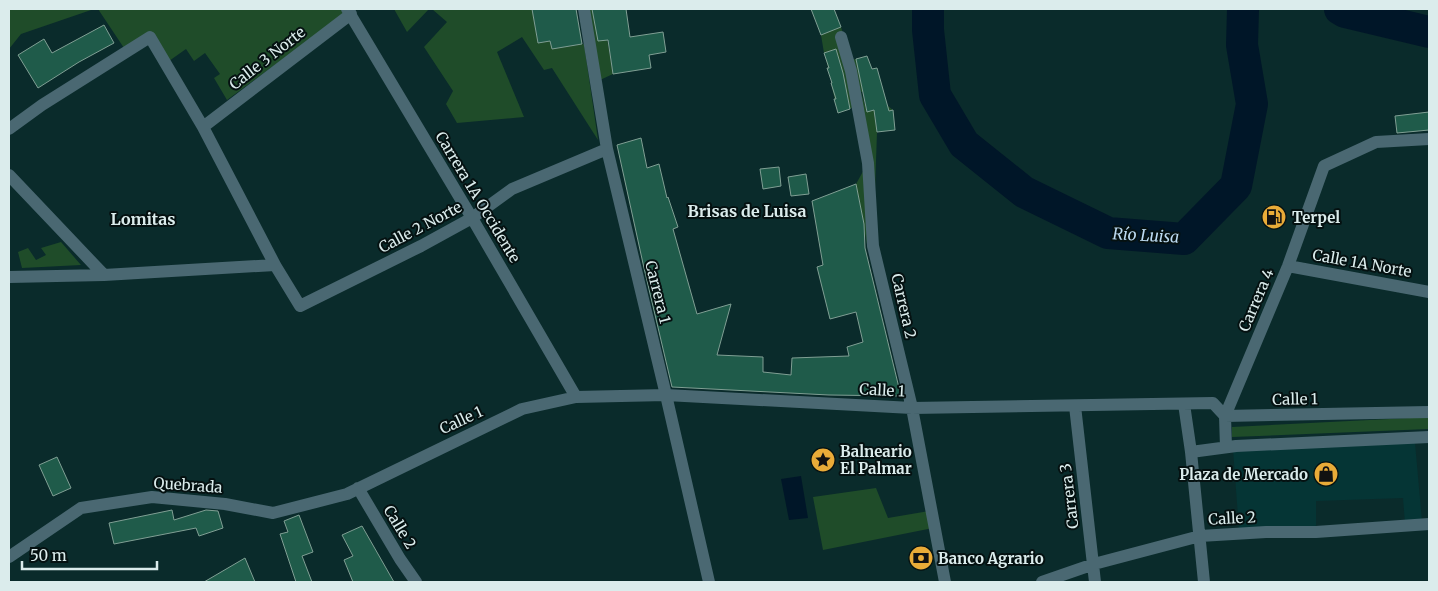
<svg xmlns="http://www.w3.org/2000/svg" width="1438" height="591" font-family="Merriweather,serif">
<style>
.built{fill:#053535}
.green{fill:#1f4c29}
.water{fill:#001628}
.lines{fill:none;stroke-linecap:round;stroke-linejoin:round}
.river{stroke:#001628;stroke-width:32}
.building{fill:#1f5b4a;stroke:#809f94}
.minor{stroke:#4a6872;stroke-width:12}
.labels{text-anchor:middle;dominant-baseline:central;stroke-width:4;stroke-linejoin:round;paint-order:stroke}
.street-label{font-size:15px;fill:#dbecec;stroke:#051111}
.poi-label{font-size:15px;font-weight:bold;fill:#dbecec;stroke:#051111;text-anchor:start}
.neighbourhood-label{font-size:16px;font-weight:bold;fill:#dbecec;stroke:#051111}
.water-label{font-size:16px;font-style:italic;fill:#bddbf2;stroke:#051111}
</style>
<rect width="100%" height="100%" fill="#0a2b2b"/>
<path class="built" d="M1415 443 1422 521 1405 523 1403 498 1316 501V528L1239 530 1233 449Z"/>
<path class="green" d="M9 9H94L21 34 9 49Z
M98 9H349L346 13 227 100 214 78 220 74 205 53 194 61 186 49 169 61 151 33 124 48Z
M394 9H429L407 32Z
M432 9H532L538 43 550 41 552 49 584 44 598 140 552 68 544 70 522 37 497 52 524 117 457 123 446 104 453 91 424 47 447 22Z
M588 9H602L613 74 600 80Z
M841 27 852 60 867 56 876 83 874 88 861 92 867 112 888 106 893 110 874 113 877 132 874 219 854 107 838 113 831 83 832 81 824 53 821 35Z
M866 166 868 250 856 184Z
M61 242 81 265 22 268 18 252 28 248 36 260 46 255 41 248Z
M1429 417V429L1232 437V427Z
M876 488 888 518 929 511 933 528 823 550 813 497Z"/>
<path class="water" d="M801 476 808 518 789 520 781 479Z"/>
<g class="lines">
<path class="river" d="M928 9V30L935 95 964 144 1024 192 1108 233 1184 239 1236 186 1252 104 1242 45 1243 9
M1340 9 1345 12 1429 32"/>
</g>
<path class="building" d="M532 9H576L582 44 552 49 550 41 538 43Z
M592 9H626L630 37 663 32 666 52 649 55 651 68 613 74 608 40 598 41Z
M811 9H834L841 27 821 35Z
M104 25 114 43 79 62 38 88 18 55 44 39 52 53Z
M836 49 843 73 850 109 838 113 834 99H836L831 83H832L827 68H829L824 53Z
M867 56 872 69 877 68 889 111 893 110 895 130 877 132 874 110 867 112 856 59Z
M1429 112V130L1397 133 1395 116Z
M641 138 647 168 659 164 667 198 668 197 678 227 673 229 697 314 731 304 717 355 763 357V372L791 375 792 358 849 356 847 347 863 342 856 312 830 319 817 267 823 265 812 201 856 184 864 224 865 248 901 396 829 395 672 387 644 268 617 145Z
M779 167 781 186 763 189 760 169Z
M806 174 809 194 791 196 788 177Z
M57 457 71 488 53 496 39 465Z
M172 510 174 520 206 510 218 511 223 528 199 536 196 528 114 544 109 523Z
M299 515 313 552 302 556 312 582H296L280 534 288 532 284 521Z
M362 526 394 582H353L344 560 353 556 342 535Z
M245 558 255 582H204Z"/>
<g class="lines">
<path class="minor" d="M347 9 472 218 576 397
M584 9 607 149 666 395 709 582
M841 37 851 71 868 163 873 246 912 408 945 582
M203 127 351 14
M9 129 42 105 150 37 203 127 275 265 300 306 421 246 472 218 512 189 607 149
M9 175 104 275
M1288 266 1429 292
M9 277 104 275 275 265
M1184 404 1191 452 1204 582
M1075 406 1095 582
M1226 447 1225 416 1288 266 1324 166 1376 142 1429 139
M1191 452 1236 446 1429 437
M358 488 400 559 416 582
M9 557 81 508 152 497 225 504 273 513 347 494 522 409 576 397 666 395 912 408 1213 403 1225 416 1429 412
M1042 582 1094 564 1200 536 1266 532H1316L1429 524"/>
</g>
<defs>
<symbol id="fuel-disc" viewBox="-11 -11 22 22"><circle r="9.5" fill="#e9ab38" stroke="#051111"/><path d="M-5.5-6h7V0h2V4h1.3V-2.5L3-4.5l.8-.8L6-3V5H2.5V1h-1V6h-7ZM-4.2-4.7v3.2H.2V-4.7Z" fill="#111"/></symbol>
<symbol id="sight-disc" viewBox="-11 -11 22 22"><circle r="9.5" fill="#e9ab38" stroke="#051111"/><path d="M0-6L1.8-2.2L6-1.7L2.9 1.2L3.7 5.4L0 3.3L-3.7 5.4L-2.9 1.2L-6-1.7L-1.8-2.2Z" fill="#111"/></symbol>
<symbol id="shop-disc" viewBox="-11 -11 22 22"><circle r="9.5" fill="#e9ab38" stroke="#051111"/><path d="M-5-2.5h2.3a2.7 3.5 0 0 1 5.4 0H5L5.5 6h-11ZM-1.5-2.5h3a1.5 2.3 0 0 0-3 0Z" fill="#111"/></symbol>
<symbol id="bank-disc" viewBox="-11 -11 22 22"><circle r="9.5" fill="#e9ab38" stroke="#051111"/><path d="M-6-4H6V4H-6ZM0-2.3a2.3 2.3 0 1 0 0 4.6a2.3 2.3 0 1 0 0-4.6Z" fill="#111"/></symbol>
</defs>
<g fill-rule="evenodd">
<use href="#fuel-disc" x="1260" y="203" width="28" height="28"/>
<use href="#sight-disc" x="809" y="446" width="28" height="28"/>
<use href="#shop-disc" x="1312" y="460" width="28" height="28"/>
<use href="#bank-disc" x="907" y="544" width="28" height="28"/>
</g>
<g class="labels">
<g class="street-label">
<text transform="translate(267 58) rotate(-38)">Calle 3 Norte</text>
<text transform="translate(478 197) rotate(59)">Carrera 1A Occidente</text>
<text transform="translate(420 227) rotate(-28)">Calle 2 Norte</text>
<text transform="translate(1362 263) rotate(10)">Calle 1A Norte</text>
<text transform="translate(658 292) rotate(76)">Carrera 1</text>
<text transform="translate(1256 300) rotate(-67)">Carrera 4</text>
<text transform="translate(904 306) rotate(77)">Carrera 2</text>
<text transform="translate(882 390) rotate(3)">Calle 1</text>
<text transform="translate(1295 399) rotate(-1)">Calle 1</text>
<text transform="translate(461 420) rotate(-25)">Calle 1</text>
<text transform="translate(188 485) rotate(4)">Quebrada</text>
<text transform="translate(1069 496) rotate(-97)">Carrera 3</text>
<text transform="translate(1232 518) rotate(-3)">Calle 2</text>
<text transform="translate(400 527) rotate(59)">Calle 2</text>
</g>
<g class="poi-label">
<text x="1292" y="217">Terpel</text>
<text x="840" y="451">Balneario<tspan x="840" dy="17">El Palmar</tspan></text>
<text x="1308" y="474" text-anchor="end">Plaza de Mercado</text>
<text x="938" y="558">Banco Agrario</text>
</g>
<g class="neighbourhood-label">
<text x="747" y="211">Brisas de Luisa</text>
<text x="143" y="219">Lomitas</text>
</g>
<g class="water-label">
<text transform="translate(1146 235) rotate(3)">Río Luisa</text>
</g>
</g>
<rect width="1438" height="591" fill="none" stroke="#dbecec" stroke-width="20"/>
<path d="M22 561v8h135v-8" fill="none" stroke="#dbecec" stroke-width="2.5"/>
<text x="30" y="561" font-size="15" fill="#dbecec" stroke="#051111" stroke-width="4" paint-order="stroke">50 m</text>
</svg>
